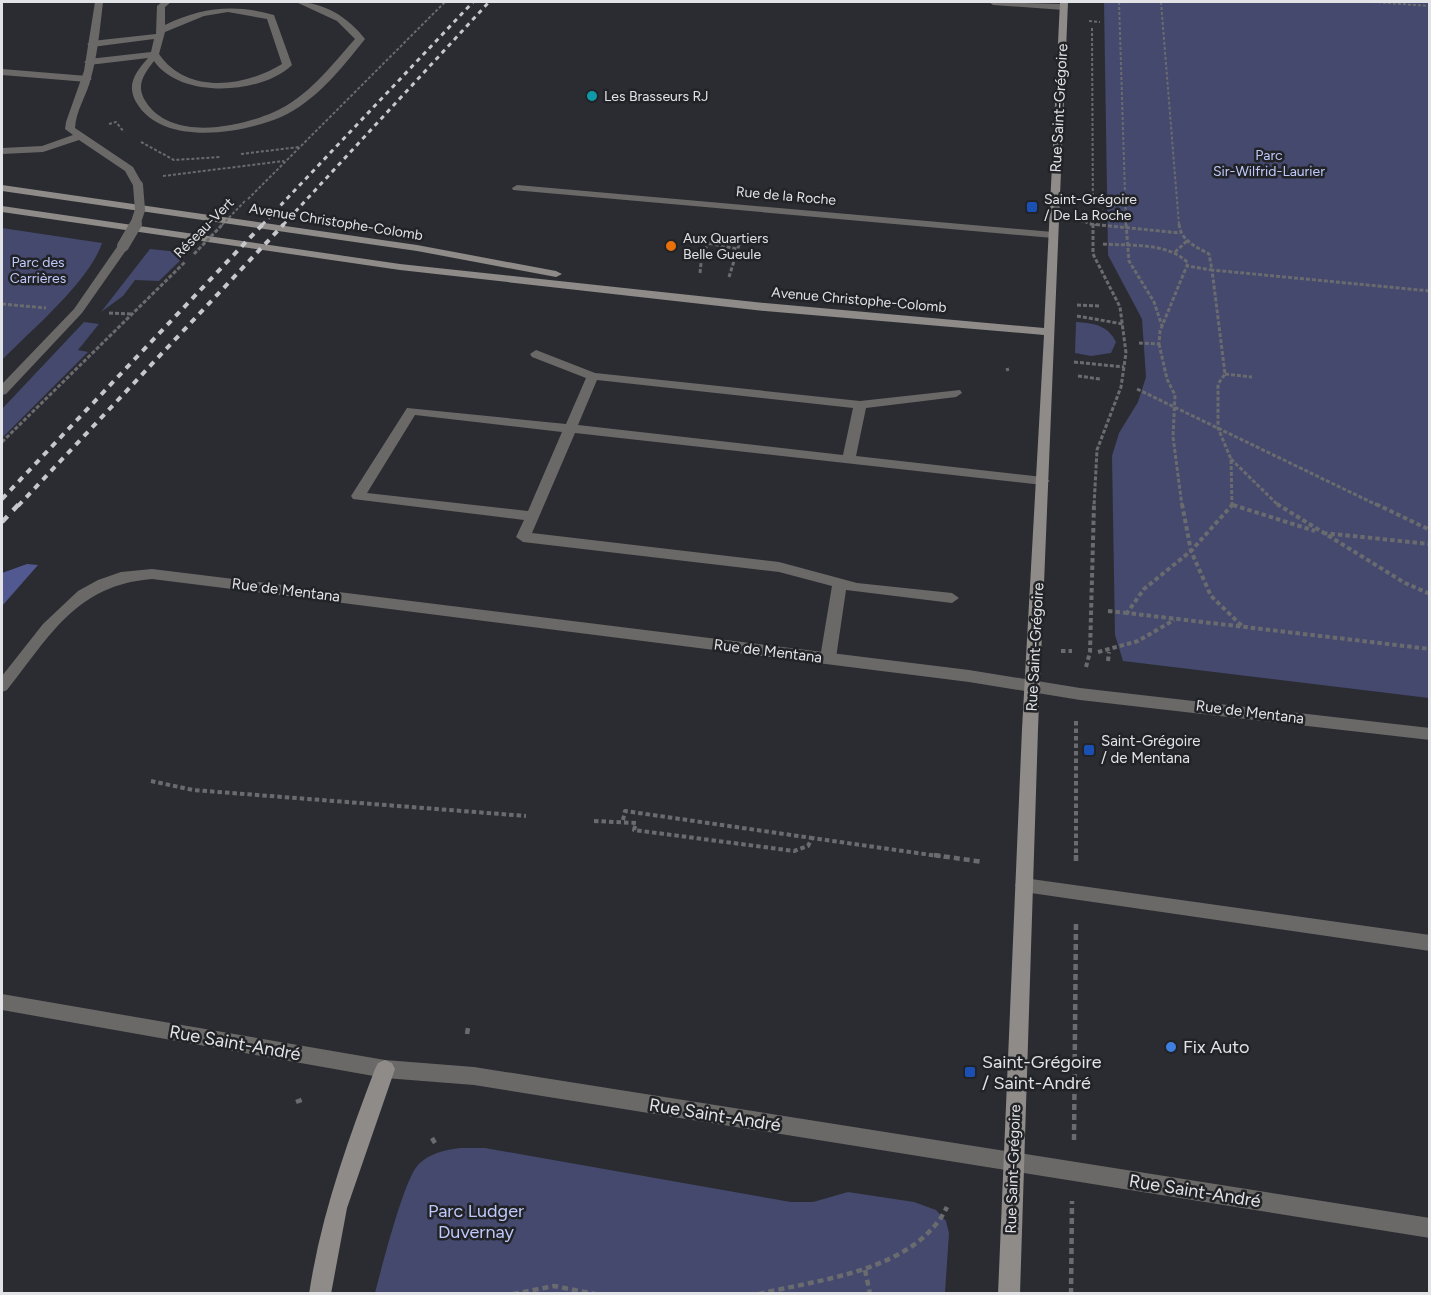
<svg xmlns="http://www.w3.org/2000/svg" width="1431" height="1295" font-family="Figtree,sans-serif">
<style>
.green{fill:#44496d}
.forest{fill:#525990}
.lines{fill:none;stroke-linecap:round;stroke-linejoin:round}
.path-far3{stroke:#6a6b6f;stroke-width:2;stroke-dasharray:3 2;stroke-linecap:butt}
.path-far2{stroke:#6a6b6f;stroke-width:3;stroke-dasharray:4 2;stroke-linecap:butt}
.path-far1{stroke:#6a6b6f;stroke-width:4;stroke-dasharray:4.5 3;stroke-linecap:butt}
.path{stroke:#6a6b6f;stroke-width:4.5;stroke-dasharray:6 4;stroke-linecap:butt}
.lane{fill:#6b6967;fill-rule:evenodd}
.street{fill:#6b6967;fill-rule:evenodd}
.secondary{fill:#8e8b88;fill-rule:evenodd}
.rail-far2{stroke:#c7c8cc;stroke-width:3;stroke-dasharray:4.5 4.5;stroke-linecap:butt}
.rail-far1{stroke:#c7c8cc;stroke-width:4;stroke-dasharray:6 6;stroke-linecap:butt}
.rail{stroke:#c7c8cc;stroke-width:4.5;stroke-dasharray:8 8;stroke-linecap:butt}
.path-bridge-far1{stroke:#6a6b6f;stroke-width:2;stroke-dasharray:3 2;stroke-linecap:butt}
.path-bridge{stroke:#6a6b6f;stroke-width:3;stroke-dasharray:4 2;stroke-linecap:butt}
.street-bridge-far1{stroke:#6b6967;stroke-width:10}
.street-bridge{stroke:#6b6967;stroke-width:12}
.culture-dot{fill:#0f9aa8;stroke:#222327;stroke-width:2}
.transit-dot{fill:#1a4fb4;stroke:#222327;stroke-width:2}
.food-dot{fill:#e8710a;stroke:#222327;stroke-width:2}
.shop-dot{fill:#3f7fe0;stroke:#222327;stroke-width:2}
.labels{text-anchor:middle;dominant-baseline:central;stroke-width:5;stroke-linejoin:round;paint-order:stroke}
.far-poi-label{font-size:14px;fill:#e2e3e6;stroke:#222327;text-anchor:start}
.far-park-label{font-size:14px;fill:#bfc9fb;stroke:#222327}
.far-street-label{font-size:14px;fill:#e2e3e6;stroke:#222327}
.street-label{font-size:15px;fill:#e2e3e6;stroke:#222327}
.poi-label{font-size:15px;fill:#e2e3e6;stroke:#222327;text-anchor:start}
.near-street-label{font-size:18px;fill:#e2e3e6;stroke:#222327}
.near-poi-label{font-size:18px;fill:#e2e3e6;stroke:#222327;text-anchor:start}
.near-park-label{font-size:18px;fill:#bfc9fb;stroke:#222327}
</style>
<rect width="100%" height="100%" fill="#2b2c31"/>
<path class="green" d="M1104 2H1429V698L1123 661 1115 635 1112 456 1119 433 1138 402 1146 377 1142 319 1108 255Z
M2 228 102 243C89 282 31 330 2 360Z
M150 249 188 253 159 281 135 280 123 296 101 312Z
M84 322 99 324 78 350 88 352 2 438V409Z
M1076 322C1093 323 1108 325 1116 342L1111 353 1091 356 1075 353Z
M461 1148H485L791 1202H813L848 1192 914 1202 936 1210 946 1221 949 1233 945 1293H375C381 1270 404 1179 418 1165 429 1153 445 1150 461 1148Z"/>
<path class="forest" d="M27 564 38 565 2 606V573Z"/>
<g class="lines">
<path class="path-far3" d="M1119 2 1126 225
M1161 2 1179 225
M1373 2 1430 6
M1089 21 1100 22
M1092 28 1093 225
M109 124 116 122 124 132
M141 142 174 160 221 157
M241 154 299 147
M163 176 284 161
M248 199 445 2
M1080 221 1096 225"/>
<path class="path-far2" d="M1090 224 1180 233
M1093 224V254L1120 307 1126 353 1121 387 1097 450 1094 506
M1126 224 1129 261 1154 302 1162 326
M1179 224C1181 241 1195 246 1209 254L1212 270 1187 266
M703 242 737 249
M1103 244C1130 246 1168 242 1188 263L1160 331 1159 344 1139 343
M1175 252 1187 241
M700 273 702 254 709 243
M729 277 743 232
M2 304 46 308
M1077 305 1099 306
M109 313 131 314
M1077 316 1123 324
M1159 344 1167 379 1175 395 1173 437 1182 506
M1074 362 1124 367
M1006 370 1009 369
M1225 374 1252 377
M1078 376 1100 379
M1137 389 1379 506
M2 442 185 262
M1231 459 1279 506
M1232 506 1231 459 1218 428V384L1225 374 1212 270 1430 291"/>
<path class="path-far1" d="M1182 504 1191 551 1211 596 1243 627
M1233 504 1191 551 1144 589 1127 613 1430 649
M1277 504 1405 583 1430 594
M1376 504 1430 530
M1233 505 1315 531
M1323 533 1430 544
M1108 611 1127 613
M1061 651H1072
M1098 652 1138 641 1174 620
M1108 661 1109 652
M1086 667 1090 652 1094 504
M1076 721V857
M151 781 193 790 526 816
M623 820 625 811 812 838
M594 821 636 823 634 830 794 851 808 846 812 838 945 857"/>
<path class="path" d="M934 855 983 862
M1076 855V864
M467 1034 468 1028
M296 1102 304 1099
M432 1138 435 1143
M1074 1140 1076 922
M865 1270 870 1294
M513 1294 554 1286 595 1294
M759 1294C821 1279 915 1271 947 1207
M1071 1294 1072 1201"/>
<path class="lane" d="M162 2H171L165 7V25C202 7 235 4 274 15L292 65C261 95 180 99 154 61 144 74 135 86 146 102 171 141 238 128 274 112 308 97 331 66 355 39L337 21 296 2C324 2 348 17 365 39 342 68 315 102 281 117 241 134 162 147 136 102 126 84 136 72 148 58L89 65 84 62 89 59 151 52 154 39 92 47 87 44 92 41 156 34 157 6ZM228 12 267 19 282 64C245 87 187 95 159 54L165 32 204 16Z
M2 69 87 76 92 79 87 82 2 75Z
M536 350 595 373 860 401 960 390 962 393 956 397 866 408 856 456 1043 477 1050 481 1043 485 575 433 532 533 779 562 857 583 952 593 959 598 952 603 846 590 836 658 828 664 820 658 832 586 779 572 523 542 516 537 524 520 353 499 351 496 407 408 566 424 586 378 532 357 530 354ZM597 380 853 408 843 455 578 425ZM415 415 562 432 528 511 367 493Z
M1024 878 1430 935V951L1024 892 1018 890 1015 885 1018 880Z"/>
<path class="street" d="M95 2H103C100 27 98 53 91 78 87 95 76 110 75 128L133 167 143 185 138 188 134 187 125 171 79 140 43 152 2 154V148L42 146 73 135 65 129 66 122 84 71Z
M989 2 1064 4 1068 7 1064 10 993 5Z
M517 185 1053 232 1058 235 1053 238 513 190 512 188Z
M123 243 129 246 82 313 6 394 2 395V384L74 309 119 244Z
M152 569 969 670 1080 688 1430 728V740L1080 700 969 682 152 579C76 585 50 636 7 690L2 692V676L43 624 78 591 98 580 121 572Z
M2 994 385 1060 474 1067 1430 1218V1238L474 1085 385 1078 2 1010Z"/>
<path class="secondary" d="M1060 2H1068L1038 729 1020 1294H998L1022 729 1044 335 765 311 400 270 2 212V206L400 264 765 303 1044 328Z
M2 185 417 245 556 271 562 274 556 277 417 251 2 191Z
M385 1060 392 1063 395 1069 347 1208 331 1294H309C321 1215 347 1143 375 1069L378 1063Z"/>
<path class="rail-far2" d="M262 225 473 2
M283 225 489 2"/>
<path class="rail-far1" d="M2 499 263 224
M18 506 284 224"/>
<path class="rail" d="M2 522 19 504"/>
<path class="path-bridge-far1" d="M222 225 245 201"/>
<path class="path-bridge" d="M194 254 223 224"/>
<path class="street-bridge-far1" d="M135 225 140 210 138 185"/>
<path class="street-bridge" d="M123 246 136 224"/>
</g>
<circle class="culture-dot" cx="592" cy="96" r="6"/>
<g class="transit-dot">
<rect x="1026" y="201" width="12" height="12" rx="3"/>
<rect x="1083" y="744" width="12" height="12" rx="3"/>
<rect x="964" y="1066" width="12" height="12" rx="3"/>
</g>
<circle class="food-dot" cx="671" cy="246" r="6"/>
<circle class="shop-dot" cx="1171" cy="1047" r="6"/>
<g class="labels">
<g class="far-poi-label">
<text x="604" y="96">Les Brasseurs RJ</text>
<text x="1044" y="199">Saint-Grégoire<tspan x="1044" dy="16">/ De La Roche</tspan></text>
<text x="683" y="238">Aux Quartiers<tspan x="683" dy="16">Belle Gueule</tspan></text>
</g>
<g class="far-park-label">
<text x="1269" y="155">Parc<tspan x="1269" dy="16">Sir-Wilfrid-Laurier</tspan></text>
<text x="38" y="262">Parc des<tspan x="38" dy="16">Carrières</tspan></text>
</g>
<g class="far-street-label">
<text transform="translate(786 196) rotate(5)">Rue de la Roche</text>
<text transform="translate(336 222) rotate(9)">Avenue Christophe-Colomb</text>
<text transform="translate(204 228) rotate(-45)">Réseau-Vert</text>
<text transform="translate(859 300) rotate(5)">Avenue Christophe-Colomb</text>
</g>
<g class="street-label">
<text transform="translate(1059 108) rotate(-87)">Rue Saint-Grégoire</text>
<text transform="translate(286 590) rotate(7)">Rue de Mentana</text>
<text transform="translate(1035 647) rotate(-87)">Rue Saint-Grégoire</text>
<text transform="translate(768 651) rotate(7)">Rue de Mentana</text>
<text transform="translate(1250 712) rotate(7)">Rue de Mentana</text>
<text transform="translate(1013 1169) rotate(-88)">Rue Saint-Grégoire</text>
</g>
<g class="poi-label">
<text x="1101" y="741">Saint-Grégoire<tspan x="1101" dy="17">/ de Mentana</tspan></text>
</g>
<g class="near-street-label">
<text transform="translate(235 1043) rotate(10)">Rue Saint-André</text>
<text transform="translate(715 1115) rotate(9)">Rue Saint-André</text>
<text transform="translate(1195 1191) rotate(9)">Rue Saint-André</text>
</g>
<g class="near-poi-label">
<text x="1183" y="1047">Fix Auto</text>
<text x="982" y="1062">Saint-Grégoire<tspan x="982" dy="21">/ Saint-André</tspan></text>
</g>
<g class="near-park-label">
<text x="476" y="1211">Parc Ludger<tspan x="476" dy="21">Duvernay</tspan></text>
</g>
</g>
<rect width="1431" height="1295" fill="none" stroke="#e2e3e6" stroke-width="6"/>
</svg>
